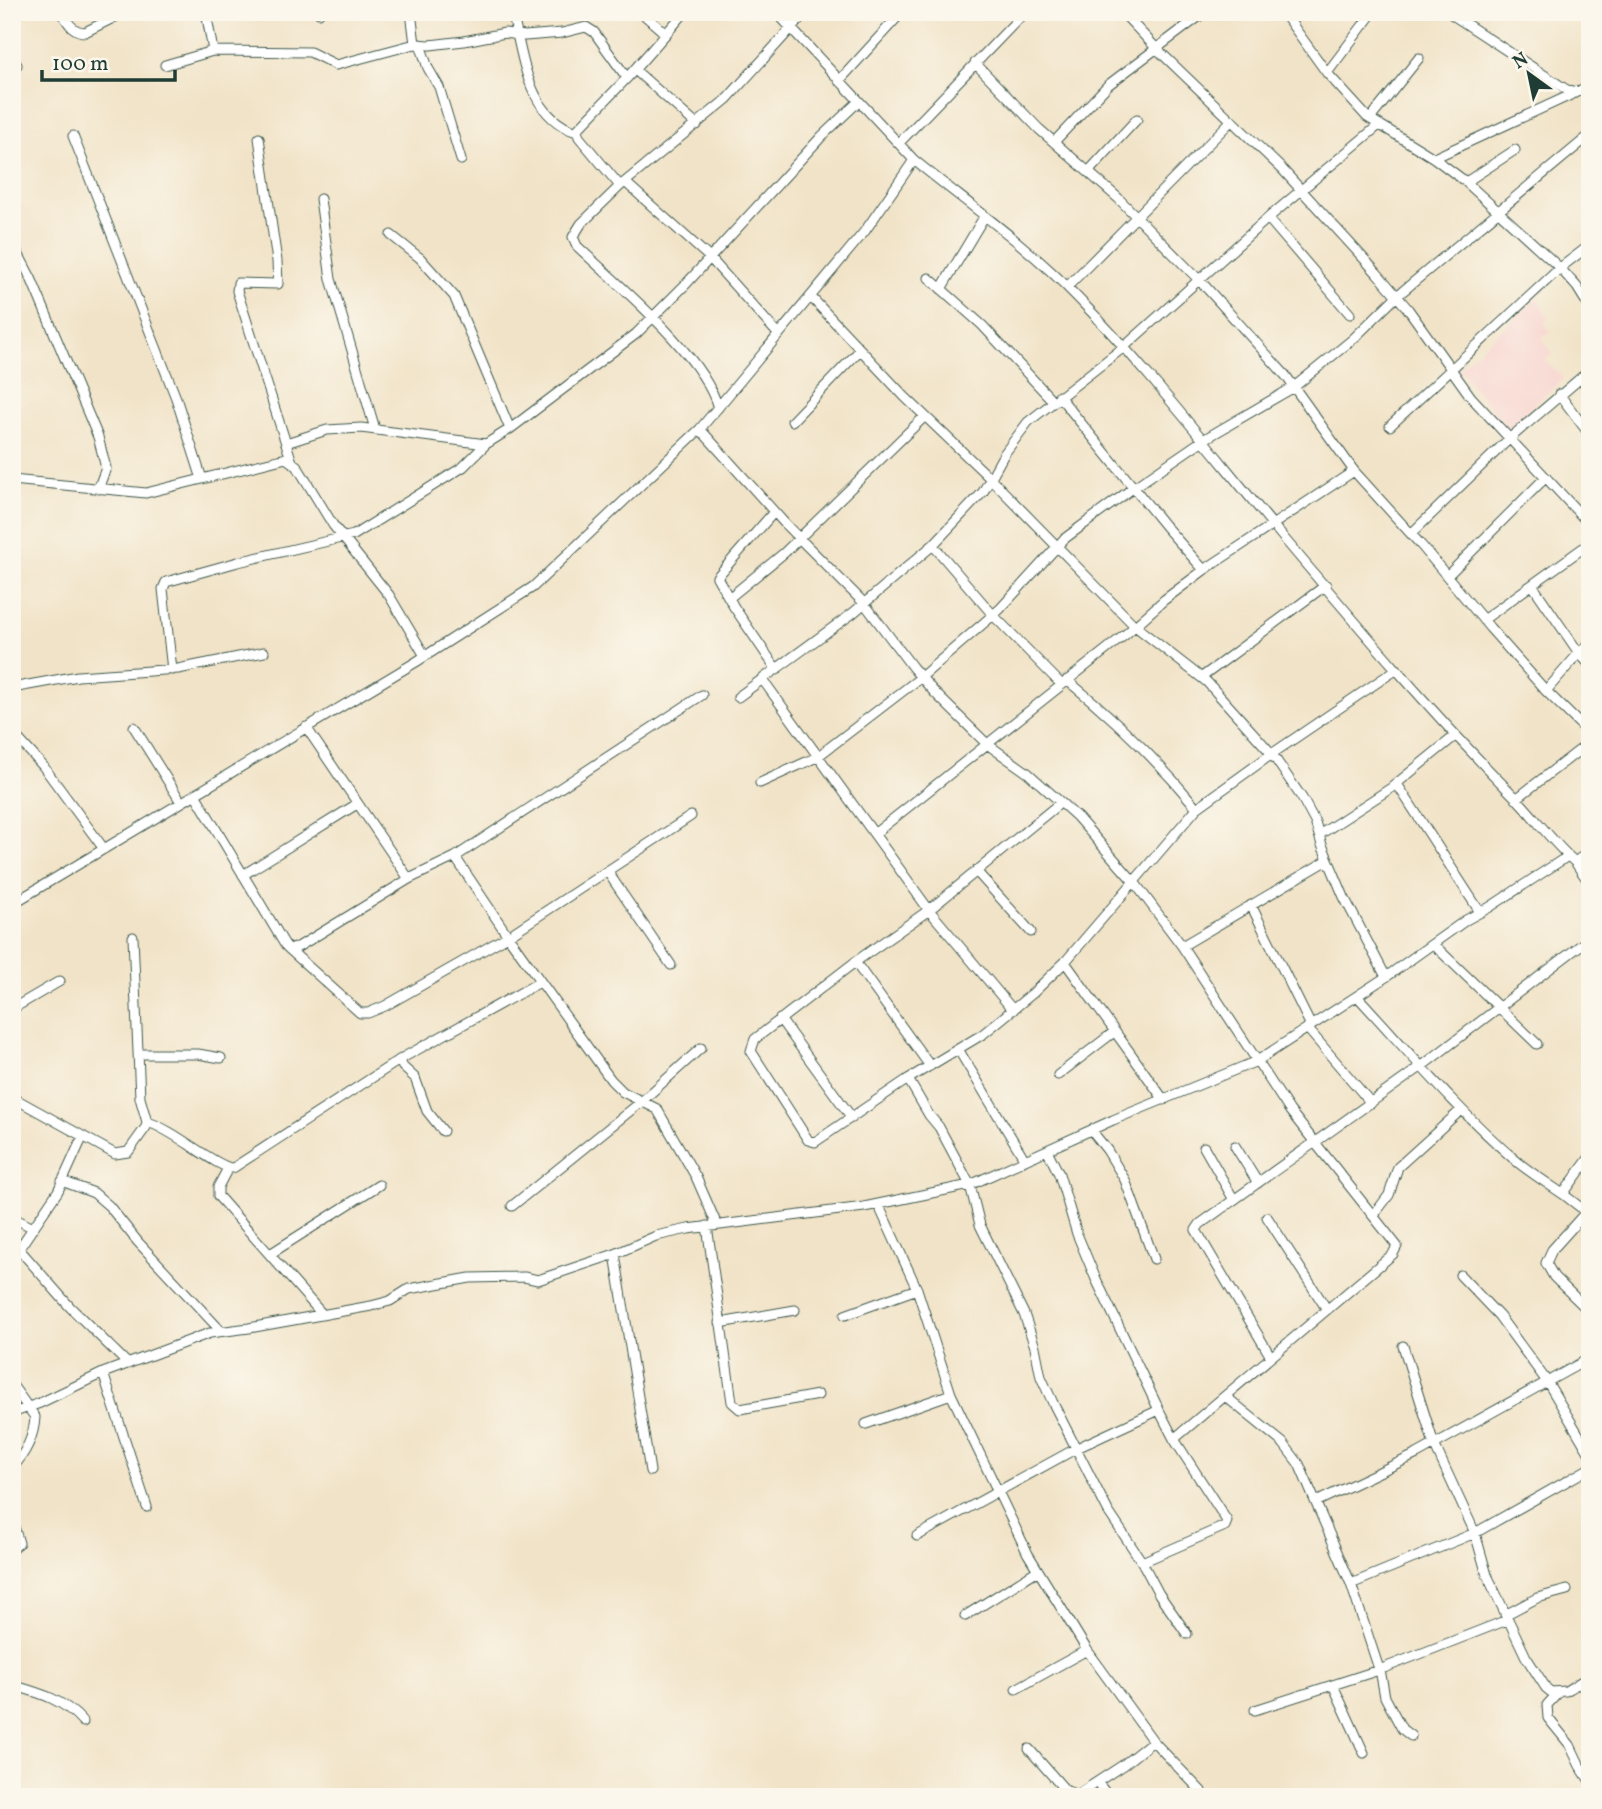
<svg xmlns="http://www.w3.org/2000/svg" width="1602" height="1809" font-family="Vollkorn,serif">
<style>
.built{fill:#f7d0cb}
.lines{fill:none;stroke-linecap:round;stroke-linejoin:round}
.minor-casing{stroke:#3e564a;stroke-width:11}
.minor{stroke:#fff;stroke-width:9}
</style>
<rect width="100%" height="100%" fill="#fbf7ec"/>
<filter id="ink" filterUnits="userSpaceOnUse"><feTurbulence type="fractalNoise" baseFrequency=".0143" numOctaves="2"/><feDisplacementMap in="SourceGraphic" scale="14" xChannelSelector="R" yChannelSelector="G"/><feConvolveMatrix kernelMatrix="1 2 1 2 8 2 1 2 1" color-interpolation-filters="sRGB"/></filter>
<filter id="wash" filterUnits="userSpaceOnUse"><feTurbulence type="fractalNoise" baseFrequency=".00686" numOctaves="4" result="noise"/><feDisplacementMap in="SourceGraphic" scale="28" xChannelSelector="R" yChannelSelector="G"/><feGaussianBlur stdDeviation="1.57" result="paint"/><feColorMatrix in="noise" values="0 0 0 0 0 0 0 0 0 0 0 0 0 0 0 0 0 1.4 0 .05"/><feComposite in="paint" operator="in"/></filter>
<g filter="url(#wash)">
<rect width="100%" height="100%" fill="#f1e3c7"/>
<path class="built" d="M1537 299 1549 318 1544 324 1551 332 1542 337 1552 354 1545 360 1564 379 1507 429 1458 368Z"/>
</g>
<g filter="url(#ink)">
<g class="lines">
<defs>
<path id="minor" d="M62 12C67 22 73 32 85 32L125 12
M206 12 213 51 310 52 336 65 415 44 430 45 464 41 505 33 525 36 562 33 586 27 594 32 627 78
M319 12V13
M411 12 415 44
M512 12C523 55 527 117 577 132
M641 12 666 34
M1122 12 1156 48 1282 169 1377 273 1408 309 1471 397 1590 525
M1283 12 1327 73 1367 117 1434 158 1466 182 1560 268 1577 287 1590 308
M1448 12 1567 90 1577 92 1590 88
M420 44 428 68 439 87 461 160
M12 56 17 65
M975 63 1039 129 1118 198 1204 285 1286 376 1354 471 1421 545 1490 628 1546 691 1590 734
M165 65 213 51
M635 70 697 125
M1327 73 1373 12
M839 81 902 12
M1370 119 1419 58
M73 136 176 398 202 479
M259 138 277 261 278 284 238 283 237 291 292 462
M1054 142 1108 85 1205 12
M899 143 1025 12
M1434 158 1575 93
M914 160C968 204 1027 245 1076 296 1150 371 1214 455 1282 536 1358 626 1435 717 1518 800 1537 820 1554 844 1575 862
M1088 172 1137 119
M625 182 710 258 779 335
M1466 182 1515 150
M620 186 579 137 577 130 627 78 685 12
M320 199 331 279 375 429
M1268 218 1350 314
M391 235 420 258 454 296 510 429
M12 242 31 278 98 437 106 468 98 489
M929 278 982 325 1053 401
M1067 287 1232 120
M941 289 984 217
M811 297 905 397 992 480 1135 626 1207 682 1272 754 1302 798 1315 822 1322 845 1344 897 1386 977
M1559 394 1590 435
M1059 396 1165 526 1204 570
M718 408C704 355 618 285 577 246L573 237 581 224 620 186 727 99 806 12
M792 421 860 350
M1390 426 1560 268 1590 245
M700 429 787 526 864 603 913 668 935 693 987 744 1028 773 1077 817 1135 883 1182 946 1290 1111 1397 1246 1393 1254 1174 1439
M286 443 327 430 361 428 486 444
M12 480 146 493 286 458 297 466 333 525 389 595 425 656
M774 512 717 577 734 607 777 670
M1411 534 1509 439 1590 370
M933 545 993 615 1061 684
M1447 576 1546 477
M1533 586 1579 653 1590 665
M729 598 784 553 924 417
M1483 620 1590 543
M172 670 163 589 166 582 238 562 354 535 463 467 486 444 510 429 636 334 687 283 822 136 858 102
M1202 677 1326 585
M763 680 929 910 1013 1010
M1067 680C1114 718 1158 761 1197 808
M12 688 78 676 178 669 264 652
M1546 691 1579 653 1590 643
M738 697 853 613 933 545 983 492 1004 454 1028 422 1124 347 1268 218 1379 125
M134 727 181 802
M306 727 409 879 455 857 702 695
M12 732 43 766 104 849
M760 783 817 757 920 678 1000 609 1064 539 1133 488 1203 440 1294 387 1353 339 1397 296 1590 135
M1397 784 1480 912
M195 794 285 945 290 950 298 947 409 879
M1516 799 1590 742
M1060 803 929 910 855 962 755 1039 751 1051 808 1140 815 1142 908 1079 983 1034 1033 993 1065 962 1197 808 1276 751 1397 669
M874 834 1126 634 1164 600 1204 570 1354 471
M1319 835 1391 788 1455 736
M1590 851 1575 862 1590 884
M455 857 508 936 611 1080 623 1092 657 1109 696 1177 717 1225
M607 871 671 965
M976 871 1031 932
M243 875 357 804
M12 904 416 662 533 587 700 429 865 231 914 160 776 12
M1251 905 1311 1026
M1433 944 1537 1044
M1182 946 1328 860
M290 950 360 1013H368L385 1006 508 936 691 816
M855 962 930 1066
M1065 962 1164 1100
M1357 996C1408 1051 1457 1110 1514 1159 1529 1172 1547 1183 1563 1194
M12 1009 60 981
M780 1019 852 1118
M1307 1028 1371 1103
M958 1049 1025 1160
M1589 1052 1590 1053
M138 1054H198L221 1058
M399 1060 403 1067 415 1078 427 1111 443 1131
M1058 1075 1114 1032
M908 1079 929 1115 939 1127 970 1185 980 1225 1024 1314 1035 1347 1041 1377 1053 1403 1108 1511 1142 1562 1159 1594 1187 1634
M12 1097 115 1154 128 1152 146 1127 147 1122 140 1098 133 937
M147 1122C172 1128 218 1169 233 1168L404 1057 540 982
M1091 1130 1107 1150 1125 1180 1154 1259
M1235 1146 1258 1183
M1204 1147 1234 1200
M1047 1150 1059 1174 1077 1234 1095 1277 1159 1410 1174 1439 1227 1521 1225 1526 1142 1562
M228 1168 218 1187V1196L322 1314
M62 1181 94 1193 109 1206 138 1242 221 1331
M878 1204 917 1289 951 1394 1028 1554 1087 1650 1153 1741 1202 1792
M512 1206 641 1102 701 1048
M1586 1212 1552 1250 1546 1263 1554 1277 1590 1312
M1589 1214 1563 1194 1590 1157
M1373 1216 1389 1195 1398 1167 1461 1110
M12 1217 31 1227
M1267 1217 1326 1308
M707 1226 732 1402 740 1409 818 1395
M19 1249 70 1307 128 1364
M270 1254 379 1185
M615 1254 650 1471
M12 1259 58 1191 83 1136
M1460 1275 1499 1316 1548 1383 1590 1454
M845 1315 917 1289
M720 1323 795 1310
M1403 1346 1434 1444 1475 1533 1487 1575 1526 1657 1546 1688 1551 1692 1566 1691 1590 1676
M1271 1357 1196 1230 1200 1224 1422 1066 1590 938
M103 1373 147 1507
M12 1385 35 1417C34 1436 25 1454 12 1468
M1225 1396 1283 1443 1299 1464 1351 1584 1381 1675 1385 1697 1402 1729 1411 1736
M12 1413 40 1403 103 1373 210 1333 249 1328 371 1306 390 1301 409 1289 470 1278 524 1277 538 1280 615 1254 656 1236 688 1229 864 1207 970 1185 1113 1120 1257 1061 1386 977 1466 920 1490 907 1568 856
M866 1424 951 1394
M1316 1502 1417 1454 1590 1358
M12 1520 19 1543 12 1549
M917 1536 1077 1448 1159 1410
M1351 1584 1475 1533 1590 1468
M1505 1615 1537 1598 1567 1590
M965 1616 1038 1570
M12 1685C40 1693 63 1699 83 1722
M1333 1685 1364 1753
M1016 1689 1087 1650
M1558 1693 1547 1705 1548 1718 1570 1745 1580 1766 1590 1781
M1255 1710 1379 1670 1507 1620
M1029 1749 1065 1790 1077 1795 1123 1765 1153 1741
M1097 1782 1109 1797"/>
</defs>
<use href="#minor" class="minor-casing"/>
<use href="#minor" class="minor"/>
</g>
</g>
<rect width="1602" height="1809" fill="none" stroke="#fbf7ec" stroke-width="42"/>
<g transform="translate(1529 74) rotate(327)" stroke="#fbf7ec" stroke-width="5" paint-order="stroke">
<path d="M0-5L12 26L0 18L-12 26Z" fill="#1f3d34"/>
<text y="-10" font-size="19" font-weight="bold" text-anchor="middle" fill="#1f3d34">N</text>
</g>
<path d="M42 70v10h133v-10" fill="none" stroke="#1f3d34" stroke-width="3.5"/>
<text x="52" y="70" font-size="21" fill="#1f3d34" stroke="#fbf7ec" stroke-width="5" paint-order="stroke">100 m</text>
</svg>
